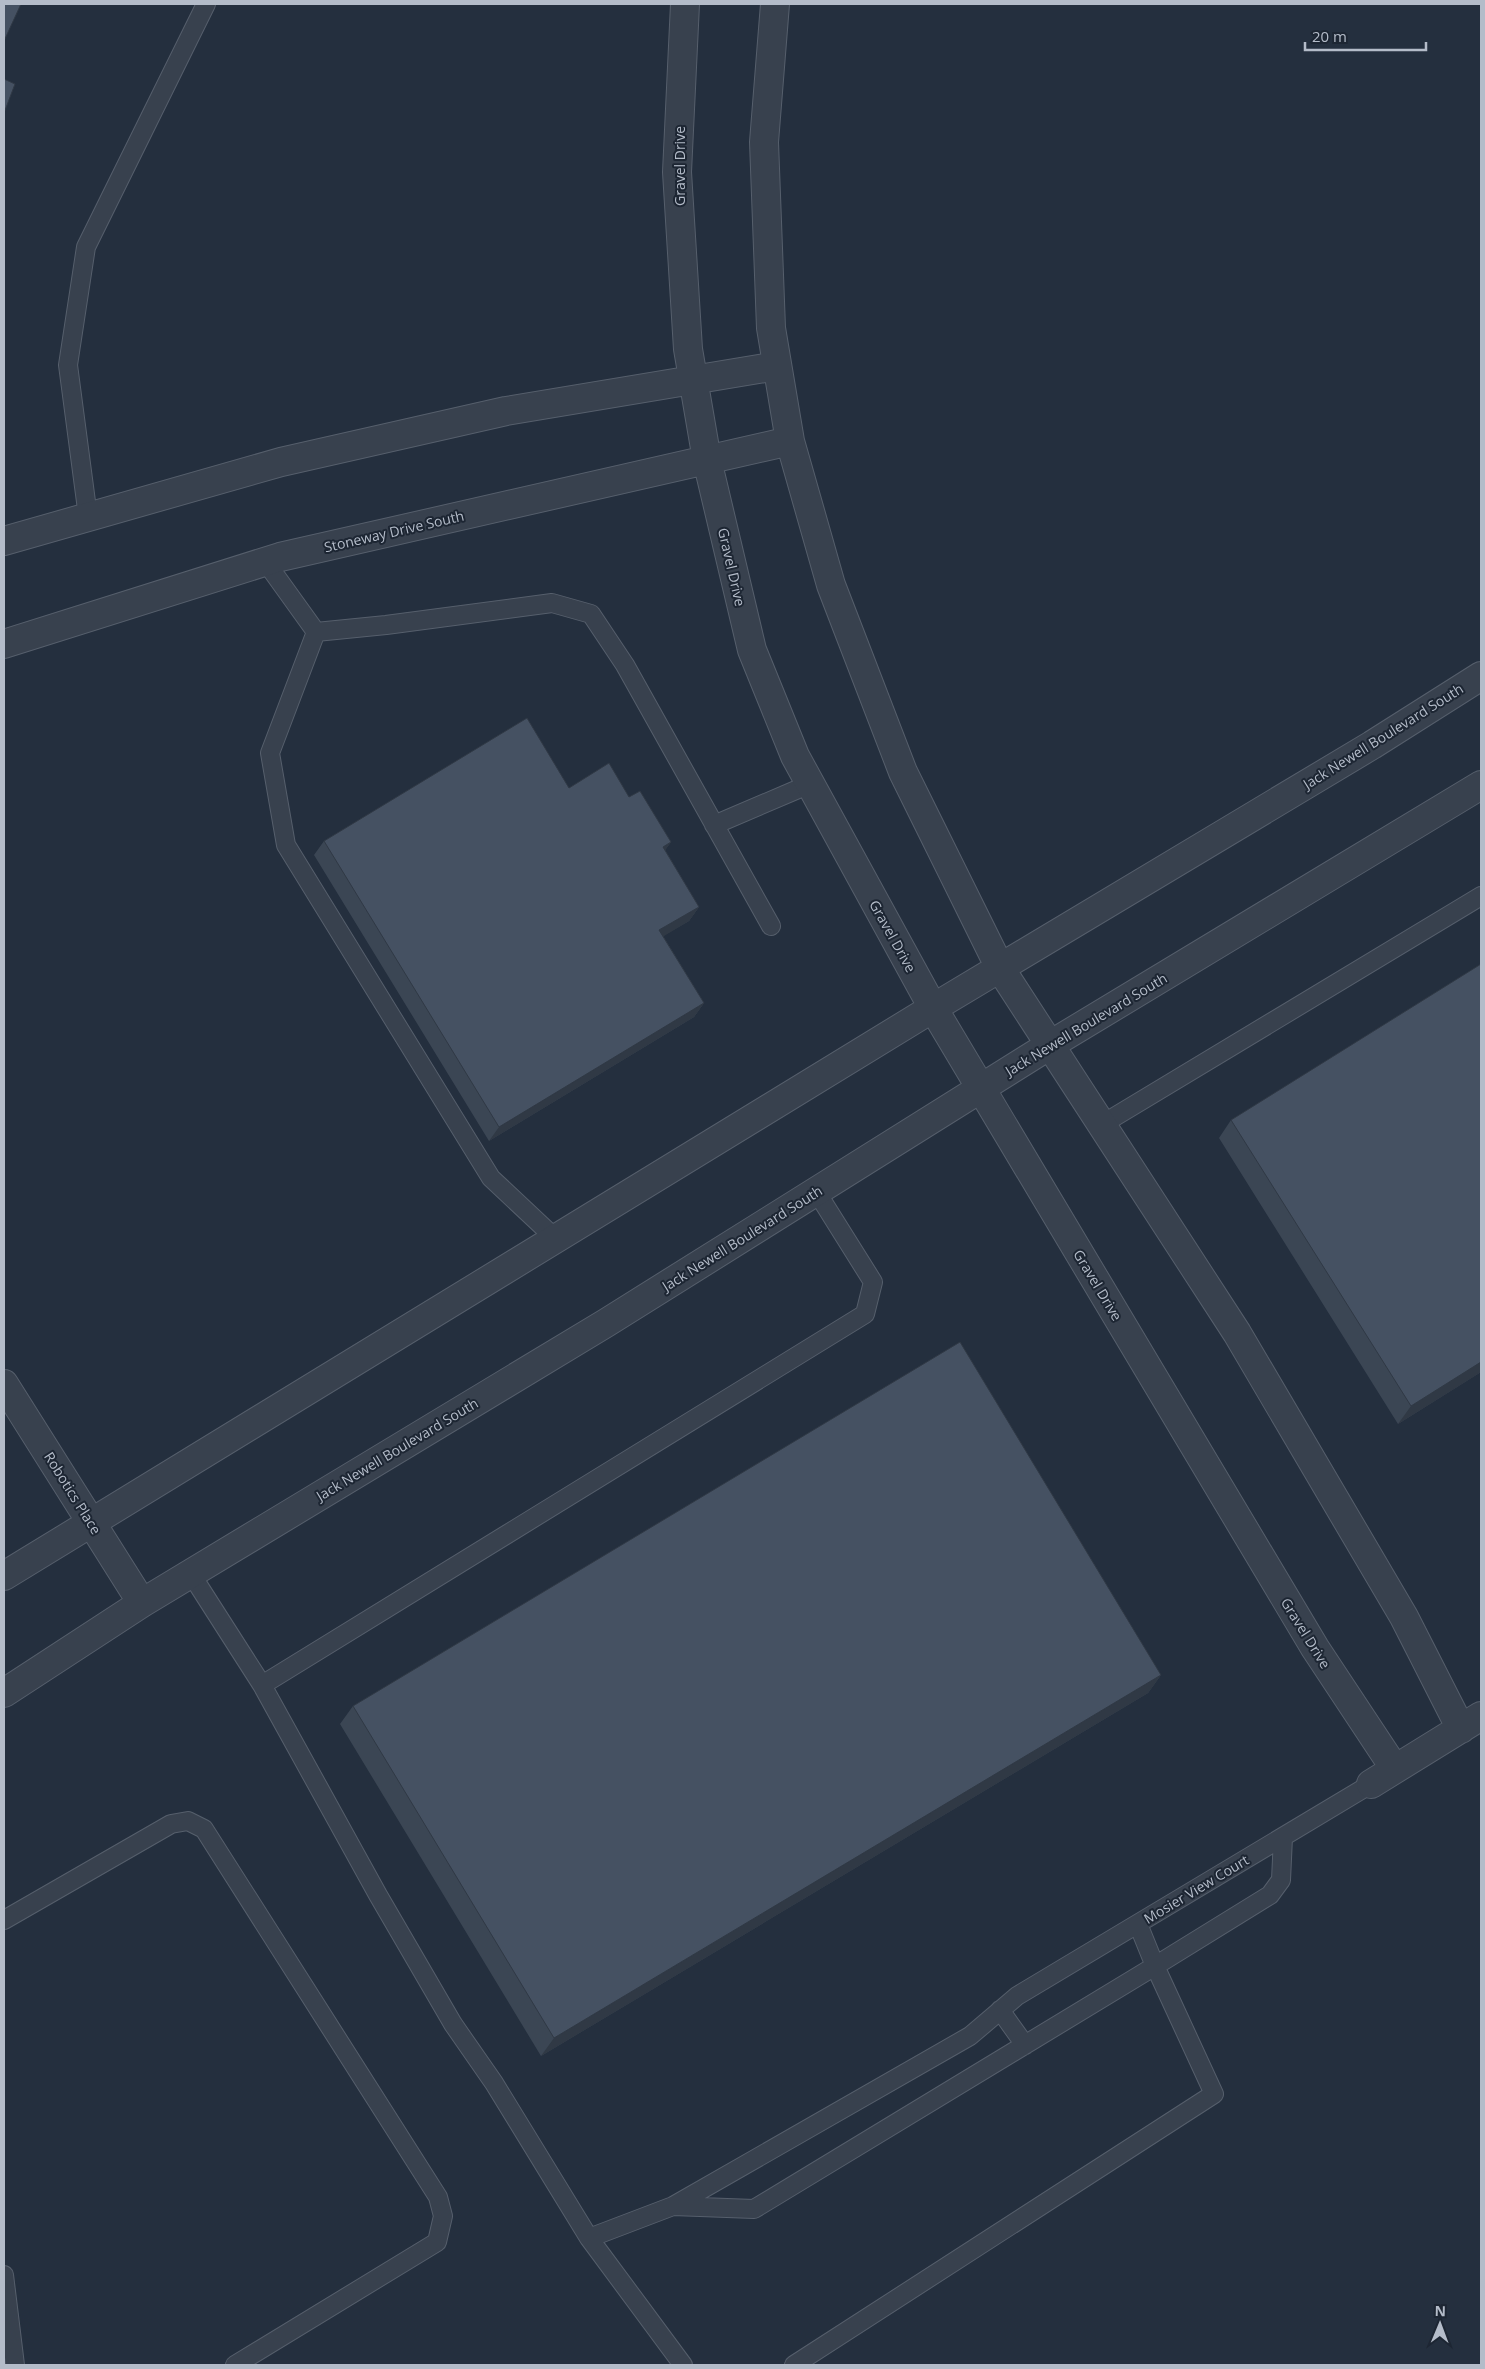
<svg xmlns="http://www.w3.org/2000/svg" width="1485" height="2369" font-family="'Open Sans',sans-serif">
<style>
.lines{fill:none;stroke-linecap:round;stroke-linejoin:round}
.service-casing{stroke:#565f6c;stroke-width:20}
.minor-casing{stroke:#565f6c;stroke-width:30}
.service{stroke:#38414e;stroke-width:18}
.minor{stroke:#38414e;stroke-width:28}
.wall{fill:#3b4654}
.shaded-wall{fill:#303945}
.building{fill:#455162;stroke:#303945}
.labels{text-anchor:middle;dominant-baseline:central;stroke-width:4;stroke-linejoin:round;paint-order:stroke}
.street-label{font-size:14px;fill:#b4bcc9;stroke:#1d2633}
</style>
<rect width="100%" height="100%" fill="#242f3e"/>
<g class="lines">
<defs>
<path id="service" d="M88 517 68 365 86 247 206 4
M265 561 316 632
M316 632 270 753 286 845 491 1178 556 1239
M316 632 386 625 552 603 591 614 625 665 771 926
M714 825 810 784
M1101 1125 1481 896
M191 1574 262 1685 378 1895 453 2024 494 2083 589 2238 673 2206 970 2036 1017 1996 1371 1784
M262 1685 865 1314 873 1282 816 1191
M4 1920 171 1824 188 1821 204 1829 438 2197 443 2216 437 2242 235 2365
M1000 2010 1025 2045
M673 2206 754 2209 1155 1966 1138 1924
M589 2238 683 2365
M4 2275 15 2365
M794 2365 1214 2094 1155 1966 1270 1895 1281 1880 1283 1837"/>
<path id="minor" d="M685 4 677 172 688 349 707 460 752 650 795 756 933 1008 1315 1648 1395 1769
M775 4 764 142 771 328 790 441 831 585 903 772 1000 968 1237 1333 1404 1617 1461 1729
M4 541 281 462 506 411 777 366
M4 644 280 557 790 441
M4 1384 142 1603
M4 1576 933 1008 1372 745 1481 676
M4 1693 142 1603 606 1323 1050 1045 1481 785
M1371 1784 1481 1716"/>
</defs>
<use href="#service" class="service-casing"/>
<use href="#minor" class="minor-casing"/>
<use href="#service" class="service"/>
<use href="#minor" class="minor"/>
</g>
<path class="wall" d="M629 797 671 842 665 850 699 907 689 921 663 936 704 1003 694 1017 489 1141 314 855 324 841Z
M1231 1120 1481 1372 1398 1424 1219 1138Z
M1161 1675 1148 1693 541 2056 340 1724 353 1706Z"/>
<path class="shaded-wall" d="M671 842 661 856 663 847Z
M699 907 689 921 649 945 659 930Z
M704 1003 694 1017 489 1141 499 1127Z
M1481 1362V1372L1398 1424 1411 1406Z
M1161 1675 1148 1693 541 2056 554 2038Z"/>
<path class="building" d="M4 4H21L4 41Z
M4 79 15 84 4 113Z
M527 718 569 788 609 763 629 797 640 791 671 842 663 847 699 907 659 930 704 1003 499 1127 324 841Z
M1481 964V1362L1411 1406 1231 1120Z
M960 1342 1161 1675 554 2038 353 1706Z"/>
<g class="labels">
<g class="street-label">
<text transform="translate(679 166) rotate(-90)">Gravel Drive</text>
<text transform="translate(394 531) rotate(-13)">Stoneway Drive South</text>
<text transform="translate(732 567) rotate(77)">Gravel Drive</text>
<text transform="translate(1383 736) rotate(-32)">Jack Newell Boulevard South</text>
<text transform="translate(893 936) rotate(61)">Gravel Drive</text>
<text transform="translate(1086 1024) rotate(-31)">Jack Newell Boulevard South</text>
<text transform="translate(742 1238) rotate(-32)">Jack Newell Boulevard South</text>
<text transform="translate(1098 1285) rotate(59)">Gravel Drive</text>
<text transform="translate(397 1449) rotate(-31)">Jack Newell Boulevard South</text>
<text transform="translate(73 1493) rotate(58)">Robotics Place</text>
<text transform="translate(1306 1633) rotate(58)">Gravel Drive</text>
<text transform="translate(1196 1889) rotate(-31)">Mosier View Court</text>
</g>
</g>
<rect width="1485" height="2369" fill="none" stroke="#b4bcc9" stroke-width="10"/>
<g transform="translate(1440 2324) rotate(1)" stroke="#1d2633" stroke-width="4" paint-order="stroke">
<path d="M0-4L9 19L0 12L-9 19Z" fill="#b4bcc9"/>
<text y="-8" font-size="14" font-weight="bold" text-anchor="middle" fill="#b4bcc9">N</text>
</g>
<path d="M1305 42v8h121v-8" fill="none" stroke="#b4bcc9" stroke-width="2.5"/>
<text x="1312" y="42" font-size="15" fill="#b4bcc9" stroke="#1d2633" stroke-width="4" paint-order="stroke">20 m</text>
</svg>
